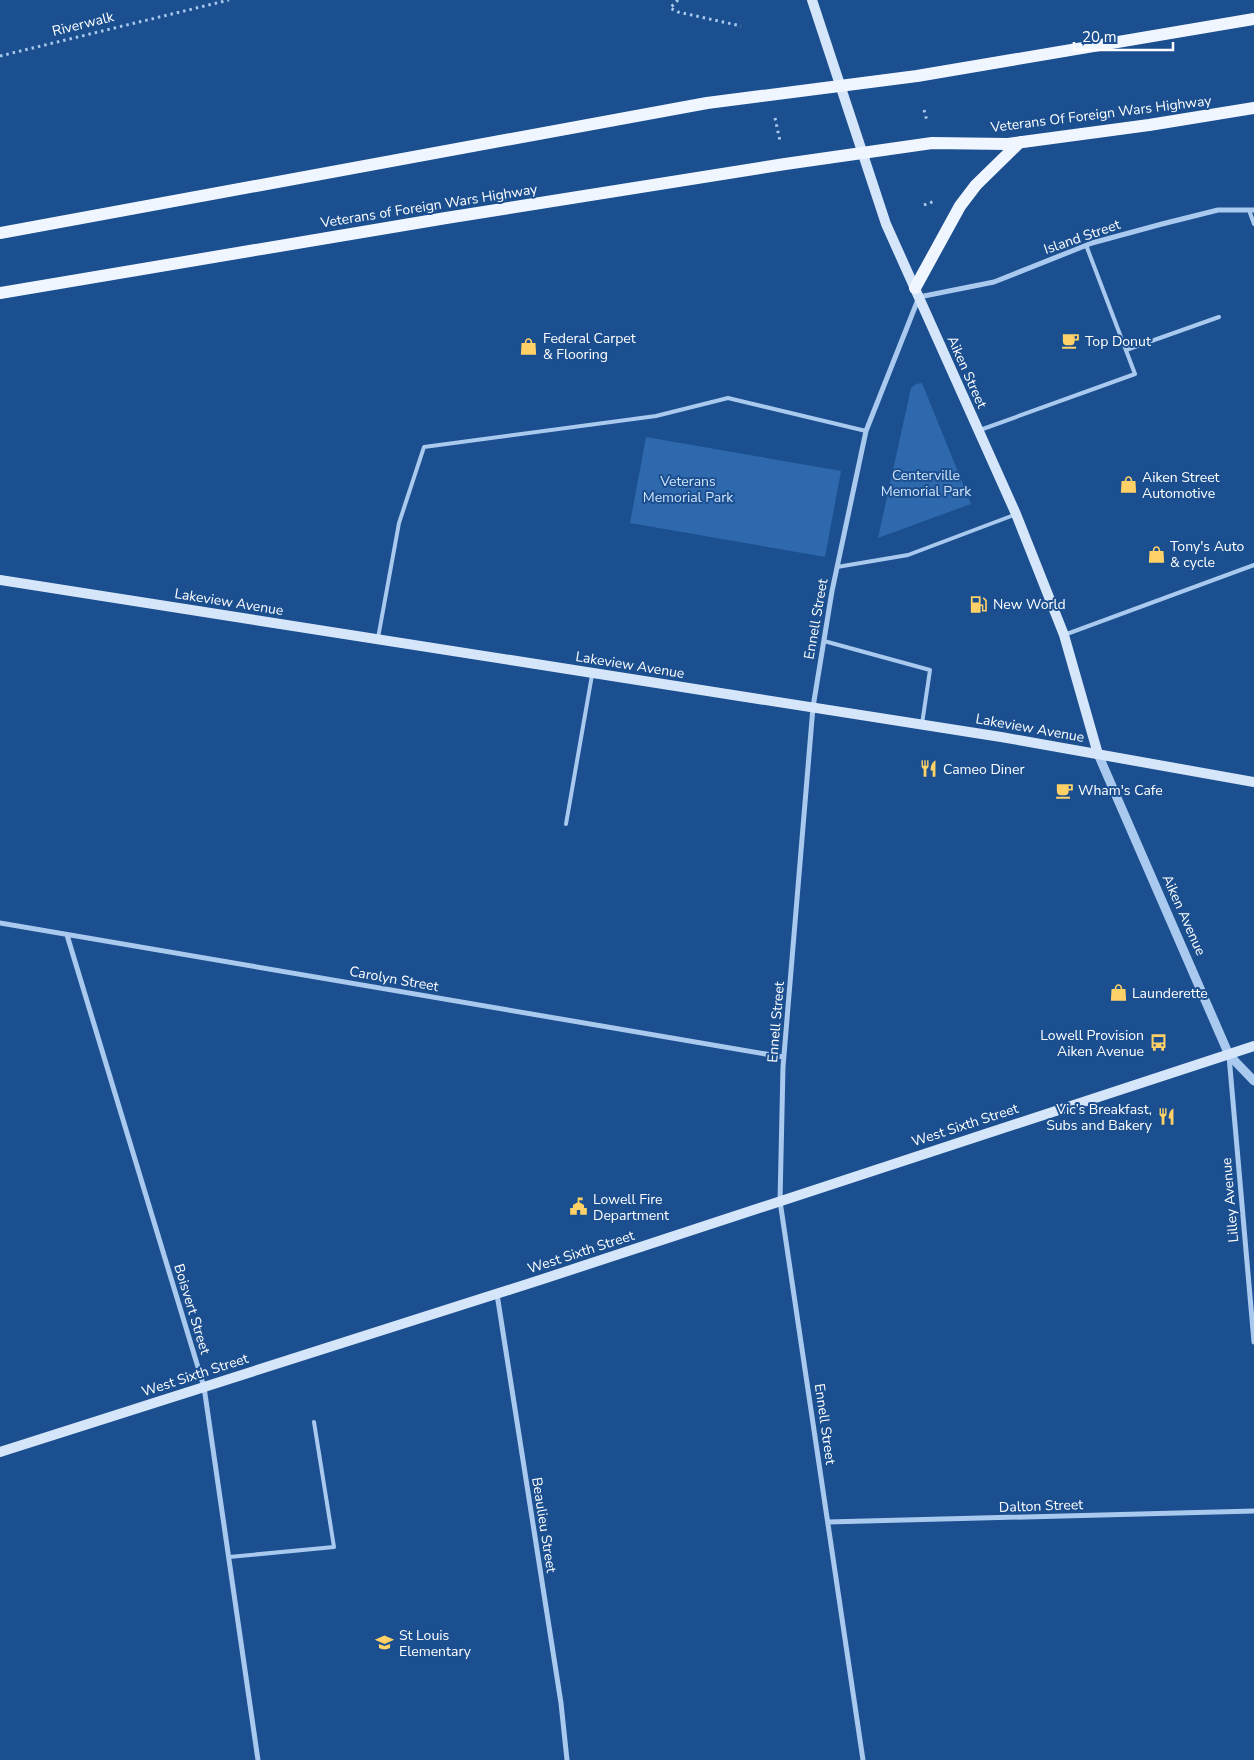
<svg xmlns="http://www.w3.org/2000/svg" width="1254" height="1760" font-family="'Nunito Sans',sans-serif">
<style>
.green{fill:#2e69ad}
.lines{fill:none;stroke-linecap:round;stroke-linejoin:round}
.path{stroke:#a9c9ee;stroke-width:3;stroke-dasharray:2.5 4;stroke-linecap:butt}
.service{stroke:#a9c9ee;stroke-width:4}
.minor{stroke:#a9c9ee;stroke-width:5}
.tertiary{stroke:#a9c9ee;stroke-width:9}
.secondary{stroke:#d6e6fa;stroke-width:10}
.primary{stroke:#f0f6ff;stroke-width:12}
.labels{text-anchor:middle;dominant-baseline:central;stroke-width:4;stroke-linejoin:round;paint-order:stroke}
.street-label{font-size:14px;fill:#fff;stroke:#1b4f8f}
.poi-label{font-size:14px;fill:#fff;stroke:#1b4f8f;text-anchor:start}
.park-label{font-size:14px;fill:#cfe3fa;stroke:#1b4f8f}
</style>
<rect width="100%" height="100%" fill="#1b4f8f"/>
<path class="green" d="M922 383 971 504 878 538 911 388 916 384Z
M646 437 841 471 825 557 630 523Z"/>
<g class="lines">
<path class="path" d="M678 0 670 8 678 12 741 26
M0 56 229 0
M924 110 927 121
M775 118 780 141
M924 205 935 201"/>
<path class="service" d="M1249 210 1254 224
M1126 350 1219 317
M980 430 1135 374 1086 245
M837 567 908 555 1014 515
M1064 635 1254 565
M378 638 399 523 424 447 656 416 728 398 866 431
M824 641 930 670 922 724
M566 824 592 675
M229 1557 334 1547 314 1422"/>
<path class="minor" d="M0 923 783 1057
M67 935 204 1387 258 1760
M1229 1056 1254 1342
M497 1294 561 1703 567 1760
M828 1522 1254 1511
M863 1760 780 1201 783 1067 813 707 832 591 866 431 919 297 994 282 1092 243 1162 224 1218 210H1254"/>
<path class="tertiary" d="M1098 754 1229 1055 1254 1081"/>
<path class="secondary" d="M812 0 886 224 1016 514 1064 635 1098 754
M0 580 1001 737 1254 782
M0 1452 543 1279 1254 1046"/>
<path class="primary" d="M0 233 707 103 917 76 1254 19
M915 288 960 206 976 185 1020 142
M0 293 446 218 785 164 932 143 1008 144 1149 125 1254 108"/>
</g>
<defs>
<symbol id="cafe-bare" viewBox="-9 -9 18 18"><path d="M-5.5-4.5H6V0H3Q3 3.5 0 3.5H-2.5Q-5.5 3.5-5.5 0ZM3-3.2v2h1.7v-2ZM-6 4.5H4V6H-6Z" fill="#ffd166" stroke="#1b4f8f" stroke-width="2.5" paint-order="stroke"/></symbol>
<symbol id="shop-bare" viewBox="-9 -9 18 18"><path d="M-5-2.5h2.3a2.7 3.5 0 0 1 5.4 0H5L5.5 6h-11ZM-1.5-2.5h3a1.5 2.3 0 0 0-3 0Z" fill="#ffd166" stroke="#1b4f8f" stroke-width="2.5" paint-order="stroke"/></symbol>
<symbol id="fuel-bare" viewBox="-9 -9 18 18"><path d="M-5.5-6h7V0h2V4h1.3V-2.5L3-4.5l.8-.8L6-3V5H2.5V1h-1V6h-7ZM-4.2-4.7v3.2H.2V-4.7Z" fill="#ffd166" stroke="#1b4f8f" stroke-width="2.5" paint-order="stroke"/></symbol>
<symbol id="restaurant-bare" viewBox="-9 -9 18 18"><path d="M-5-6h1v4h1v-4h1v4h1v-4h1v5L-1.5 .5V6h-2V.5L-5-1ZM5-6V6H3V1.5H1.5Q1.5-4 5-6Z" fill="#ffd166" stroke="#1b4f8f" stroke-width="2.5" paint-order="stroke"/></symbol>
<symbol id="bus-bare" viewBox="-9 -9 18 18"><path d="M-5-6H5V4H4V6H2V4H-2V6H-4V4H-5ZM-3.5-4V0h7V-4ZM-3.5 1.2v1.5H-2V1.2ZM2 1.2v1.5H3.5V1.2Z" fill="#ffd166" stroke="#1b4f8f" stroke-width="2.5" paint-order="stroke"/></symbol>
<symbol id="civic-bare" viewBox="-9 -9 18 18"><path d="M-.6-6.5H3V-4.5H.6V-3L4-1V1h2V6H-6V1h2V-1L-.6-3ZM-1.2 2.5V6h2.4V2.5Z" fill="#ffd166" stroke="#1b4f8f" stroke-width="2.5" paint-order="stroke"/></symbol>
<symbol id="school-bare" viewBox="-9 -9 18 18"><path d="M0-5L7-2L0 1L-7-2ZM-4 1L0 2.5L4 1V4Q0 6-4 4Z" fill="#ffd166" stroke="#1b4f8f" stroke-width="2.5" paint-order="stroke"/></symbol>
</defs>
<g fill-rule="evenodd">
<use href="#cafe-bare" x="1058" y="328" width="25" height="25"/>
<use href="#shop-bare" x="516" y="334" width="25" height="25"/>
<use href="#shop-bare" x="1116" y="472" width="25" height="25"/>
<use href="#shop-bare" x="1144" y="542" width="25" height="25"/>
<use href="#fuel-bare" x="966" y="592" width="25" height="25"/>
<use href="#restaurant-bare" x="916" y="756" width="25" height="25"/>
<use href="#cafe-bare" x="1052" y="778" width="25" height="25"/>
<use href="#shop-bare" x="1106" y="980" width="25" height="25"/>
<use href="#bus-bare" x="1146" y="1030" width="25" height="25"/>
<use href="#restaurant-bare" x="1154" y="1104" width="25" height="25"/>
<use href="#civic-bare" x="566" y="1194" width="25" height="25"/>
<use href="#school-bare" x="372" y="1630" width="25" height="25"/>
</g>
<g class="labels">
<g class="street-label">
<text transform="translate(83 24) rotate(-14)">Riverwalk</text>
<text transform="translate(1101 114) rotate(-7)">Veterans Of Foreign Wars Highway</text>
<text transform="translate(429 206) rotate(-9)">Veterans of Foreign Wars Highway</text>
<text transform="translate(1082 237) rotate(-19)">Island Street</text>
<text transform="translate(967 372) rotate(66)">Aiken Street</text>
<text transform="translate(229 602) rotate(9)">Lakeview Avenue</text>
<text transform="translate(816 619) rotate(-80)">Ennell Street</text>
<text transform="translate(630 665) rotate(9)">Lakeview Avenue</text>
<text transform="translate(1030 728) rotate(10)">Lakeview Avenue</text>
<text transform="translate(1184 915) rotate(66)">Aiken Avenue</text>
<text transform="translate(394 979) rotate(10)">Carolyn Street</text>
<text transform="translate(776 1022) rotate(-85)">Ennell Street</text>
<text transform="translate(965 1125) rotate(-18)">West Sixth Street</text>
<text transform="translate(1230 1200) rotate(-95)">Lilley Avenue</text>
<text transform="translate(581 1252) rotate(-18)">West Sixth Street</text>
<text transform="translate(192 1309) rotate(73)">Boisvert Street</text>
<text transform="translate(195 1375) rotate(-18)">West Sixth Street</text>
<text transform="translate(825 1424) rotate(82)">Ennell Street</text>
<text transform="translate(1041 1506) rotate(-2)">Dalton Street</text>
<text transform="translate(544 1525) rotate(81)">Beaulieu Street</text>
</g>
<g class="poi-label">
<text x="543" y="338">Federal Carpet<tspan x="543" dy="16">&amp; Flooring</tspan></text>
<text x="1085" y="341">Top Donut</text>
<text x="1142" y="477">Aiken Street<tspan x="1142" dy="16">Automotive</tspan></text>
<text x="1170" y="546">Tony's Auto<tspan x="1170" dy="16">&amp; cycle</tspan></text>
<text x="993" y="604">New World</text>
<text x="943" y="769">Cameo Diner</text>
<text x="1078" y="790">Wham's Cafe</text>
<text x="1132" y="993">Launderette</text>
<text x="1144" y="1035" text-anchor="end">Lowell Provision<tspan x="1144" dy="16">Aiken Avenue</tspan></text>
<text x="1152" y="1109" text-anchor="end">Vic’s Breakfast,<tspan x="1152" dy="16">Subs and Bakery</tspan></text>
<text x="593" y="1199">Lowell Fire<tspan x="593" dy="16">Department</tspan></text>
<text x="399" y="1635">St Louis<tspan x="399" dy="16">Elementary</tspan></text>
</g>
<g class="park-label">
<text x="926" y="475">Centerville<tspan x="926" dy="16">Memorial Park</tspan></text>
<text x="688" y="481">Veterans<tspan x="688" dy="16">Memorial Park</tspan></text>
</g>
</g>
<path d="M1074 42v8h99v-8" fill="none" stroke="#ffffff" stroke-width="2.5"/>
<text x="1082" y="42" font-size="15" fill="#ffffff" stroke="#1b4f8f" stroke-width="4" paint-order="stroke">20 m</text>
</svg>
